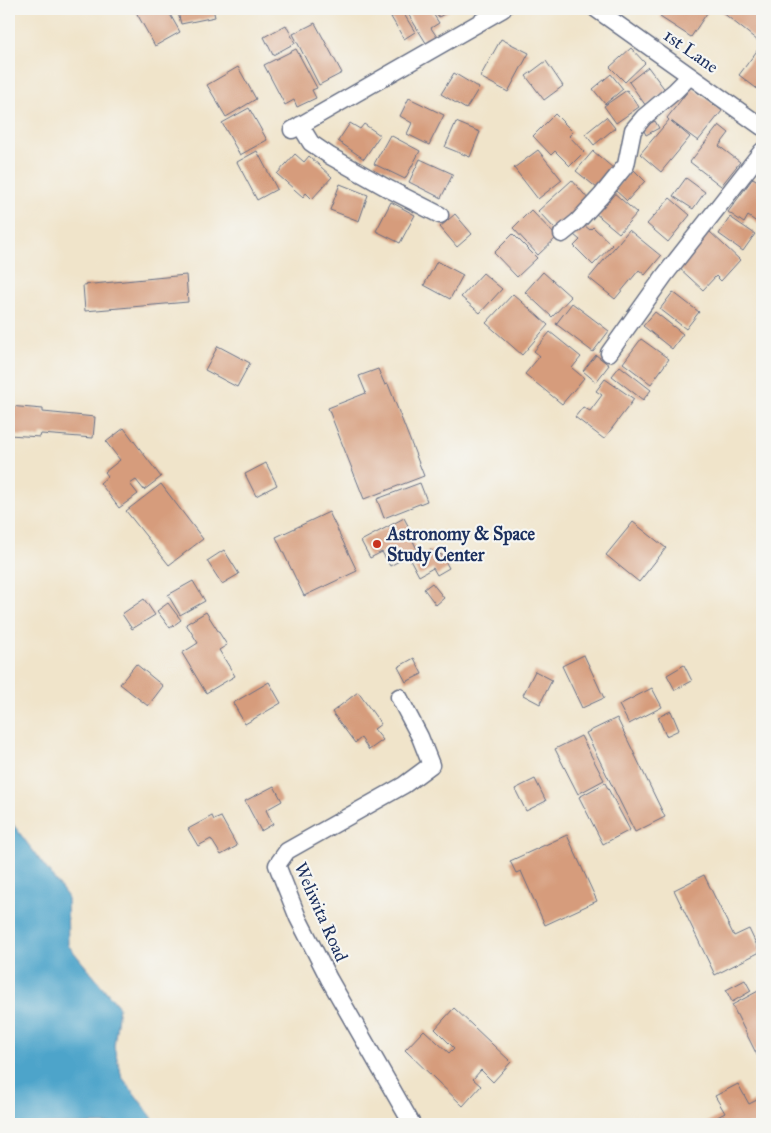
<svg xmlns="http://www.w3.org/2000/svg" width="771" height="1133" font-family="'IM FELL Great Primer',serif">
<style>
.water{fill:#4da4ca;stroke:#346a94}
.building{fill:#d69c7b}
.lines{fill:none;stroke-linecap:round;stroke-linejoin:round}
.street-casing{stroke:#666e84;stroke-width:19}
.street{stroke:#fff;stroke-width:16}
.poi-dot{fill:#c8321e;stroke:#f6f6f2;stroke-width:2}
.labels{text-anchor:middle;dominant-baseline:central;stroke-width:4.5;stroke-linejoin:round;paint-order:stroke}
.street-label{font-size:18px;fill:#1b2f5e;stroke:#f6f6f2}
.poi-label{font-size:18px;font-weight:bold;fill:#1b2f5e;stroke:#f6f6f2;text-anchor:start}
</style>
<rect width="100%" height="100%" fill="#f6f6f2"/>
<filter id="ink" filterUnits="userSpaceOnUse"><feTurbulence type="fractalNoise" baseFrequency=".02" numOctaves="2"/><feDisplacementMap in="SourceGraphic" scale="10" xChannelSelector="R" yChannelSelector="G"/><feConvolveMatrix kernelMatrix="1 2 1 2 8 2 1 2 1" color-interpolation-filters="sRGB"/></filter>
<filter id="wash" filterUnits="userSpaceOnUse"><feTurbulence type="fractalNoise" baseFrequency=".0096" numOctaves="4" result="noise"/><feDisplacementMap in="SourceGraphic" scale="20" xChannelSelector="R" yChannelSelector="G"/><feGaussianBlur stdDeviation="1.12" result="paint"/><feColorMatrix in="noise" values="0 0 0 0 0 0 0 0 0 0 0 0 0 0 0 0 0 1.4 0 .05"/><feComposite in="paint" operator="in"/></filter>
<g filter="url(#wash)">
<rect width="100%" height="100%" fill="#f0e4ca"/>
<path class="water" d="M9 819 67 896 68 945 119 1007 114 1047 122 1077 157 1124H9Z"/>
<g id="blocks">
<path class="building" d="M142 9H167L180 32 155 46 136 12Z
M177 9H213L215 17 181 24Z
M405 9H430L439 23 431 28 439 40 428 46Z
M433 9H452L439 17Z
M666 9H708L709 10 691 37 660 17Z
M725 9H762V35L758 41 722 12Z
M402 11 415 32 404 39 391 17Z
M315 23 342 73 319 85 293 34Z
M286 25 295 43 273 55 264 37Z
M501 39 529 53 508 92 480 77Z
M762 44V89L760 91 739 75Z
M631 48 645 63 625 82 610 67Z
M296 49 317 88 312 90 316 98 297 107 294 100 285 105 264 65Z
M546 61 563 86 544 100 526 76Z
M238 67 256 99 226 117 207 85Z
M648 67 666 91 646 106 629 82Z
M454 73 479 88 466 109 441 94Z
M611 74 623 89 605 104 593 89Z
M691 87 722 111 698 141 671 121 690 137 661 172 640 154 669 120 667 118Z
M627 90 639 107 616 123 604 106Z
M409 98 444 115 429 145 407 134 412 123 400 116Z
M249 108 267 140 240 155 222 123Z
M555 114 573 132 569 136 584 152 570 166 555 151 551 155 533 136Z
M606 117 615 128 594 145 585 134Z
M655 121 659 128 646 135 642 127Z
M456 122 480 132 470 157 445 147Z
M350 123 360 129 364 124 380 135 364 159 338 141Z
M719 125 729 133 719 146 740 162 721 186 690 162Z
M390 135 420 151 405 179 374 164Z
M538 150 562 180 538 199 514 168Z
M257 151 277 189 257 200 237 162Z
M593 151 613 168 597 188 576 171Z
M295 154 304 162 309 156 332 177 312 199 306 193 303 197 277 174Z
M420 159 453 174 441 198 409 182Z
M633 169 645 181 627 201 614 189Z
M686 178 705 192 693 209 673 196Z
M753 178 762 184V223L761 225 748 216 744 223 728 212Z
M572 180 589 200 556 230 538 211Z
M340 184 368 195 359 221 330 210Z
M613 192 637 213 619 233 595 213Z
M670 198 690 215 668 242 647 224Z
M391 202 415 215 400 243 376 231Z
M531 210 557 237 538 255 513 228Z
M455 214 472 234 457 247 440 227Z
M730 217 755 234 743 251 719 234Z
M584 225 590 230 593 227 612 245 593 265 574 246 580 240 574 235Z
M629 230 661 256 645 275 639 270 615 299 589 278Z
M709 231 740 260 721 281 716 276 703 290 677 266Z
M513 234 537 258 517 277 494 253Z
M437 261 463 275 450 299 424 285Z
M543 272 571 297 552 317 525 292Z
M483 273 502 289 480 313 461 297Z
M186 275 188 302 85 311 83 285Z
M673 292 699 312 686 329 660 309Z
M513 294 548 325 522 355 486 323Z
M572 303 609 331 593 352 556 324Z
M655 312 683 334 672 349 643 326Z
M550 332 581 357 572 368 584 378 562 404 525 374 540 356 534 351Z
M641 339 669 359 651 384 623 363Z
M218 346 250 363 237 387 205 370Z
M596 355 609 365 596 382 583 371Z
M620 366 651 390 643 400 612 376Z
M378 369 385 385 388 384 424 476 364 499 328 408 366 393 359 376Z
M605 379 634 399 604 439 575 417 583 407 590 411 602 395 596 391Z
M9 406 43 409V412L95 417 93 438 41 434 40 437 9 435Z
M124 428 161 477 144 490 136 480 130 484 138 494 119 508 100 483 108 476 105 472 120 460 106 442Z
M266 463 277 485 256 496 245 474Z
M420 483 427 501 384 518 377 499Z
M161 484 203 539 169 565 126 511Z
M329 512 357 571 304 596 276 537Z
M404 518 413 535 411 537 418 551 390 566 382 552 370 558 361 541Z
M633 522 666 548 639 582 606 555Z
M224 550 239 574 222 584 207 561Z
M431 550 436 558 441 554 449 568 437 575 433 568 419 576 411 561Z
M193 581 205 601 180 615 168 595Z
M432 583 444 598 436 605 424 589Z
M144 599 155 615 132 629 122 614Z
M168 603 181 620 170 628 157 611Z
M206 612 227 645 219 650 235 676 206 693 182 653 198 643 186 624Z
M584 655 604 698 582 708 562 666Z
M414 658 422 674 406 682 398 667Z
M136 664 163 686 148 706 120 684Z
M684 665 692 681 675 690 667 675Z
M535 671 552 680 540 704 523 695Z
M269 682 281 703 245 724 233 703Z
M652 688 662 707 629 724 619 705Z
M358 692 381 724 374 729 383 740 369 750 361 738 355 743 332 712Z
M671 711 679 730 666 736 658 717Z
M617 718 665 817 635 832 586 733Z
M581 736 604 780 578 794 555 749Z
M535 779 546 801 526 811 515 789Z
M605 783 630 830 603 844 579 797Z
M274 786 282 801 266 810 273 824 261 831 245 801Z
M212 816 214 820 221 817 237 846 221 855 211 839 198 846 188 829Z
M567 835 597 901 545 925 521 871 516 873 510 861Z
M704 875 734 936 749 929 760 952 715 975 674 890Z
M745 980 751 991 732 1002 726 990Z
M762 989V1065L732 1005Z
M454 1008 511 1062 493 1082 481 1070 473 1079 481 1086 463 1106 405 1050 424 1030 449 1053 454 1048 435 1029Z
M738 1084 749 1104 761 1098 762 1124H704L725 1113 715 1096Z"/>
</g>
</g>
<g filter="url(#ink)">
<use href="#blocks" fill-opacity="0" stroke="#666e84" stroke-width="1"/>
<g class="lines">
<defs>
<path id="street" d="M596 9 762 127
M300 125 311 143 330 156 387 188 440 215
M292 130 503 9
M562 234 578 221 601 196 626 165 633 130 644 117 675 91 690 76
M609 353 664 276 762 151
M399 697 420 737 431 765 404 785 287 851 277 865 298 918 329 979 412 1124"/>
</defs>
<use href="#street" class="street-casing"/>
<use href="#street" class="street"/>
</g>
</g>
<circle class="poi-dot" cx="377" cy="544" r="5"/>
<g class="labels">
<g class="street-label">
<text transform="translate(691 51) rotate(35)">1st Lane</text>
<text transform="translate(321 912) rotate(66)">Weliwita Road</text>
</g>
<g class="poi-label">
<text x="387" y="534">Astronomy &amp; Space<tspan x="387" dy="21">Study Center</tspan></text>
</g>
</g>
<rect width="771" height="1133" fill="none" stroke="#f6f6f2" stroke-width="30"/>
</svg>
